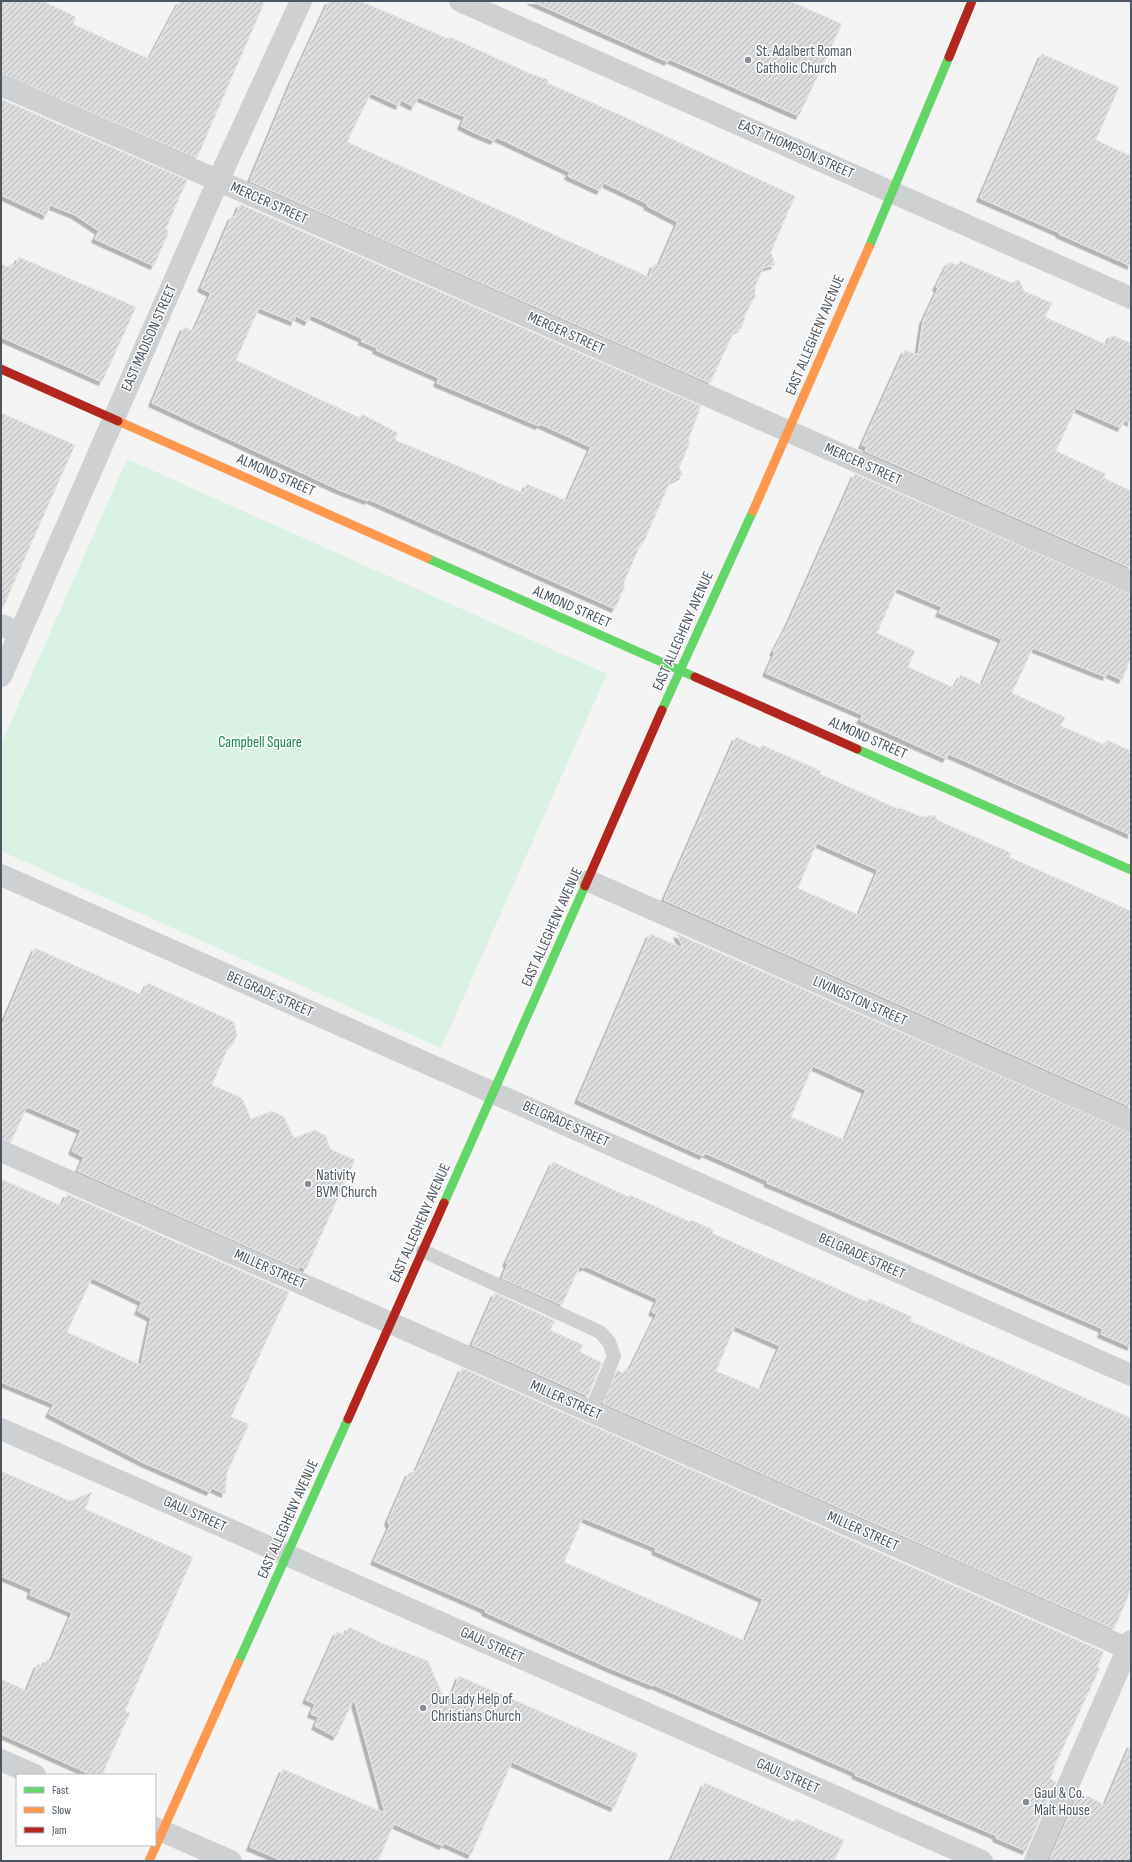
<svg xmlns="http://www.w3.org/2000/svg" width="1132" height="1862" font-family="'Sofia Sans Condensed',sans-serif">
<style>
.green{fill:#d9f2e3}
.building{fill:url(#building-hatch);stroke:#e5e6e7;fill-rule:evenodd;filter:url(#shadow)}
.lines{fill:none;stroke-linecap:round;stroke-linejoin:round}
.lane{stroke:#ced0d2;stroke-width:14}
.street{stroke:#ced0d2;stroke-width:22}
.fast{stroke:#63d668;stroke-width:9}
.slow{stroke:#ff974d;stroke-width:9}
.jam{stroke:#b3261e;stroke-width:9}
.poi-dot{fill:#868d94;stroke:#fff;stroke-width:1.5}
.labels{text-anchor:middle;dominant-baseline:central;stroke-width:3;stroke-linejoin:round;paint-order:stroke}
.poi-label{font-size:15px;fill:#4a5661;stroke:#fff;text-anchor:start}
.street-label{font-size:15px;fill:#4a5661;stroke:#fff}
.park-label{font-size:15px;fill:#17864f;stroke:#fff}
</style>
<defs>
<pattern id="building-hatch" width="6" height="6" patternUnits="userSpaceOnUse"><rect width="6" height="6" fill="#ddddde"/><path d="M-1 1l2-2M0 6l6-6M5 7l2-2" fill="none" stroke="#b5b6b7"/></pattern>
<filter id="shadow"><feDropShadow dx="-3.5" dy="3.5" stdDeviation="0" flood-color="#0004"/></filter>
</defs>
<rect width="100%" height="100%" fill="#f4f4f4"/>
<path class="green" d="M127 459 607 674 441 1048 1 851V744Z"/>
<path class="building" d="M1 1H43L76 17 73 24 149 59 180 1H265L197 158 1 73Z
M329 1H360L449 39 450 37 531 74 549 80 547 83 618 114 795 196 771 252 775 265 763 268 755 287V297L744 317 745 320 741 328 734 332 710 383 250 181 291 83ZM371 93 399 106 401 100 414 107 418 97 465 117 461 126 475 133 494 141 496 137 570 172 568 176 600 191 604 183 648 204 647 206 678 222 659 266 654 264 649 277 347 142Z
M531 1H790L842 24 799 116 669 59 668 62Z
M1042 54 1119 87 1096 140 1131 156V266L1059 234 1060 233 980 198Z
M1 99 187 180 166 229 169 231 154 266 95 239 99 231 75 215 50 205 46 216 1 195Z
M240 204 701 406 688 441 690 442 679 468 683 475 670 482 643 544 641 543 623 585 625 586 615 609 368 499V501L339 490 152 403 184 327 194 331 211 293 201 288 232 216 235 217ZM259 308 294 322 296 316 308 322 311 315 363 339 361 341 377 348 376 350 439 378 437 383 539 426 540 424 591 447 567 501 527 484 523 493 395 440 398 433 362 414 360 418 236 360Z
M19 257 136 307 102 382 1 337V264L9 267 11 264 15 266Z
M960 261 1012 283 1019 279 1024 291 1052 303 1045 317 1107 345 1111 335 1131 343V423L1125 420 1121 428 1076 408 1056 451 1106 474 1104 478 1131 491V568L865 451 867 447 862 445 905 350 918 355 923 321 938 289 936 287 949 262 958 266Z
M1 413 75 445 1 612Z
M855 474 1131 594V658L1122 680 1107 673 1106 677 1033 648 1012 693 1065 717 1061 726 1105 745 1107 740 1131 751V835L949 754 946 759 891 734 860 720 863 715 766 673 775 653 773 652 786 628ZM897 588 942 607 939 613 1002 639 982 685 961 675 954 688 908 667 915 651 877 633Z
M736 737 760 748 762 745 821 771 820 774 898 809V807L922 817 935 815 937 820 1011 853 1009 857 1131 911V1107L664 900ZM817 843 878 870 859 915 798 888Z
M650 934 683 948 677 934 1131 1133V1347L1101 1334 1103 1329 784 1190 767 1183 768 1181 705 1153 703 1156 578 1100ZM813 1066 866 1090 845 1140 791 1117Z
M35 948 142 995 148 983 234 1022 237 1035 233 1044 228 1048 212 1085 242 1098 251 1119 272 1111 284 1117 294 1138 315 1130 326 1136 330 1149 355 1160 306 1269 300 1266 299 1269 78 1171 84 1157 72 1151 81 1130 27 1107 11 1142 1 1139V1028Z
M553 1162 629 1197 630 1195 690 1222 691 1220 714 1230 712 1233 867 1302 868 1298 892 1308 912 1317 910 1321 1131 1418V1590L1114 1629 603 1403 617 1370 624 1373 625 1369 629 1371 657 1314 652 1312 658 1299 585 1266 584 1268 580 1266 562 1305 502 1278 508 1264 506 1263ZM735 1326 780 1346 761 1390 716 1371Z
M1 1179 62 1206 67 1194 289 1292 231 1417 249 1424 227 1473 225 1494 212 1488 210 1492 144 1463 49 1414 54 1404 1 1382ZM92 1278 142 1302 138 1311 151 1318 141 1365 67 1332Z
M495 1293 555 1321 550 1330 583 1345 580 1352 602 1363 588 1396 472 1345Z
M462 1368 1104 1652 1097 1667 1100 1668 1054 1767H1055L1050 1779 1056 1782 1026 1851 996 1838 997 1836 855 1775 856 1773 654 1685 653 1686 607 1667 485 1612 486 1610 374 1561 390 1526 388 1521 409 1473 416 1471ZM583 1518 656 1548 655 1551 763 1599 745 1641 564 1562Z
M1 1471 70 1501 92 1492 85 1509 193 1557 125 1711 130 1713 102 1775H92L1 1734V1679L27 1691 38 1664 43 1667 47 1659 51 1662 72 1613 30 1595 32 1589 1 1576Z
M349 1627 384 1644 428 1661 448 1707 459 1676 638 1754 614 1808 512 1762 471 1855 444 1843 443 1846 394 1824 378 1861H283L250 1847 283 1769 385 1813 354 1699 336 1737 315 1726 319 1717 311 1714 315 1704 306 1700 337 1632 345 1635Z
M1131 1744V1861H1049L1079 1792 1105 1805Z
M705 1783 794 1822 796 1819 844 1840 834 1861H671Z"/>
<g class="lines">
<path class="lane" d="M423 1251 600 1332 609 1342 614 1356 591 1411"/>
<path class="street" d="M460 1 1131 298
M1 85 1131 582
M1 625 20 633
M1 676 218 181 301 1
M1 875 1131 1375
M589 881 1131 1121
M1 1151 1131 1650
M1 1429 982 1861
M1 1760 35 1775
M155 1828 231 1861
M1035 1861 1131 1641"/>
<path class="fast" d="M869 247 949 57
M427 558 695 677
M662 710 753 511
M857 749 1131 870
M444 1203 585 886
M238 1663 348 1419"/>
<path class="slow" d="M118 421 427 558
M753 511 869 247
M149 1861 238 1663"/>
<path class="jam" d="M949 57 972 1
M1 369 118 421
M695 677 857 749
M585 886 662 710
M348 1419 444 1203"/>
</g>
<g class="poi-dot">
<circle cx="748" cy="60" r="4"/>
<circle cx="308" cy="1184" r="4"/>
<circle cx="423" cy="1708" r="4"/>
<circle cx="1026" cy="1802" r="4"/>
</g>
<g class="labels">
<g class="poi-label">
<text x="756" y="51">St. Adalbert Roman<tspan x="756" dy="17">Catholic Church</tspan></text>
<text x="316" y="1175">Nativity<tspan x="316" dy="17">BVM Church</tspan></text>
<text x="431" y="1699">Our Lady Help of<tspan x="431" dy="17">Christians Church</tspan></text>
<text x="1034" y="1793">Gaul &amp; Co.<tspan x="1034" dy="17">Malt House</tspan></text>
</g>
<g class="street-label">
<text transform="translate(796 149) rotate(24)">EAST THOMPSON STREET</text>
<text transform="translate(269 203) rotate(24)">MERCER STREET</text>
<text transform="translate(566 333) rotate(24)">MERCER STREET</text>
<text transform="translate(815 335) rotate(-67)">EAST ALLEGHENY AVENUE</text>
<text transform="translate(149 338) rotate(-66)">EAST MADISON STREET</text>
<text transform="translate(863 464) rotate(24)">MERCER STREET</text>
<text transform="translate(276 475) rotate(24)">ALMOND STREET</text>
<text transform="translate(572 607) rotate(24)">ALMOND STREET</text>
<text transform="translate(683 631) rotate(-66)">EAST ALLEGHENY AVENUE</text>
<text transform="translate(868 738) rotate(24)">ALMOND STREET</text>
<text transform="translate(552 927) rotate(-66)">EAST ALLEGHENY AVENUE</text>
<text transform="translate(270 994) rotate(24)">BELGRADE STREET</text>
<text transform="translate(860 1001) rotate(24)">LIVINGSTON STREET</text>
<text transform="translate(566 1124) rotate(24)">BELGRADE STREET</text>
<text transform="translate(420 1223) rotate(-66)">EAST ALLEGHENY AVENUE</text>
<text transform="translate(862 1256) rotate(24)">BELGRADE STREET</text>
<text transform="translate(270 1269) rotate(24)">MILLER STREET</text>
<text transform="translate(566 1400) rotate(24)">MILLER STREET</text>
<text transform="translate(195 1514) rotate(24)">GAUL STREET</text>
<text transform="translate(288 1519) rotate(-66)">EAST ALLEGHENY AVENUE</text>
<text transform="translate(863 1531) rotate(24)">MILLER STREET</text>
<text transform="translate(492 1645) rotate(24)">GAUL STREET</text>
<text transform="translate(788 1776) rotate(24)">GAUL STREET</text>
</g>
<g class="park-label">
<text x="260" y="742">Campbell Square</text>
</g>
</g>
<rect width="1132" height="1862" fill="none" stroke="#4a5661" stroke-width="4"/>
<rect x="16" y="1774" width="140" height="72" fill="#ffffff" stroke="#b7bbc0"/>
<rect x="24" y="1787" width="20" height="6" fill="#63d668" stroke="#b7bbc0"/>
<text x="52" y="1794" font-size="12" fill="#4a5661">Fast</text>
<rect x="24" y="1807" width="20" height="6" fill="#ff974d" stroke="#b7bbc0"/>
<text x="52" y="1814" font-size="12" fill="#4a5661">Slow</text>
<rect x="24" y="1827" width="20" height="6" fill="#b3261e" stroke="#b7bbc0"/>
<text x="52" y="1834" font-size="12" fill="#4a5661">Jam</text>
</svg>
